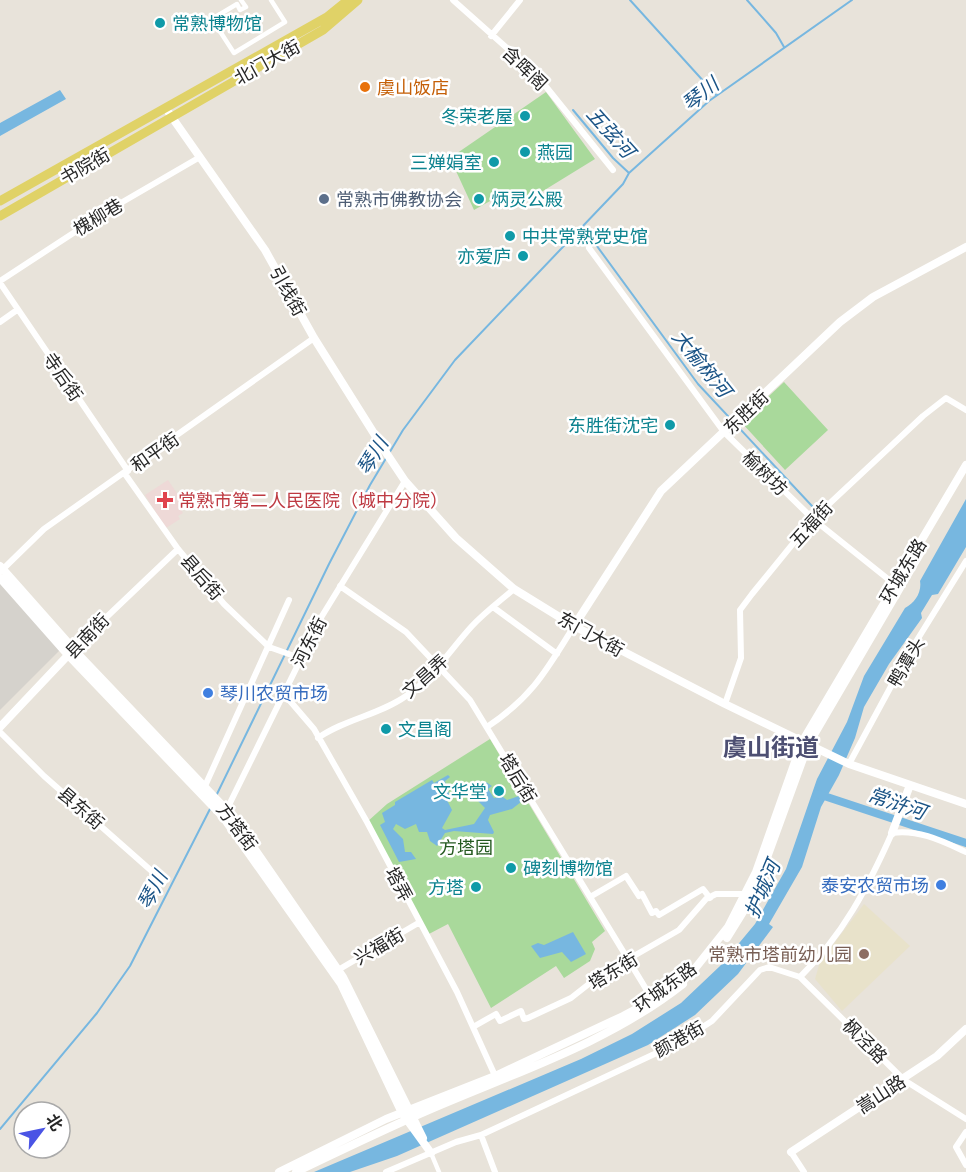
<svg xmlns="http://www.w3.org/2000/svg" width="966" height="1172" font-family="Quicksand,'Noto Sans SC',sans-serif">
<style>
.education{fill:#e8e2ca}
.medical{fill:#eed9d7}
.green{fill:#a9d99b}
.plaza{fill:#d5d2cc}
.water{fill:#77b7e0}
.lines{fill:none;stroke-linecap:round;stroke-linejoin:round}
.stream{stroke:#77b7e0;stroke-width:2}
.canal{stroke:#77b7e0;stroke-width:8}
.pedestrian{stroke:#fff;stroke-width:4.5}
.minor{stroke:#fff;stroke-width:6}
.tertiary{stroke:#fff;stroke-width:8}
.secondary{stroke:#fff;stroke-width:8}
.primary{stroke:#e0d267;stroke-width:9}
.culture-dot{fill:#0f9aa8;stroke:#fff;stroke-width:2}
.food-dot{fill:#e8710a;stroke:#fff;stroke-width:2}
.service-dot{fill:#5c6f8a;stroke:#fff;stroke-width:2}
.health-dot{fill:#e0444e;stroke:#fff;stroke-width:2}
.shop-dot{fill:#3f7fe0;stroke:#fff;stroke-width:2}
.education-dot{fill:#8d6e63;stroke:#fff;stroke-width:2}
.labels{text-anchor:middle;dominant-baseline:central;stroke-width:5;stroke-linejoin:round;paint-order:stroke}
.culture-label{font-size:18px;fill:#0d838f;stroke:#fff;text-anchor:start}
.street-label{font-size:18px;fill:#272727;stroke:#fff}
.food-label{font-size:18px;fill:#c56008;stroke:#fff;text-anchor:start}
.service-label{font-size:18px;fill:#4e5e75;stroke:#fff;text-anchor:start}
.health-label{font-size:18px;fill:#be3a42;stroke:#fff;text-anchor:start}
.shop-label{font-size:18px;fill:#366cbe;stroke:#fff;text-anchor:start}
.park-label{font-size:18px;fill:#255a20;stroke:#fff}
.education-label{font-size:18px;fill:#785e54;stroke:#fff;text-anchor:end}
.water-label{font-size:20px;font-style:italic;fill:#1b5486;stroke:#fff}
.district-label{font-size:24px;font-weight:bold;fill:#4d4f72;stroke:#fff}
</style>
<rect width="100%" height="100%" fill="#e8e3da"/>
<path class="education" d="M864 904 910 946 842 1011 815 979 820 962Z"/>
<path class="medical" d="M168 480 185 505 180 508 183 513 178 516 180 519 166 528 145 495Z"/>
<path class="green" d="M546 92 595 159 517 207 508 191 474 210 450 158Z
M784 382 828 430 785 470 741 422Z
M490 739 605 931 592 942 595 949 590 961 564 978 556 966 491 1008 448 924 427 935 367 822 387 804Z"/>
<path class="plaza" d="M0 580 62 648 0 710Z"/>
<path class="water" d="M60 90 66 99 0 136V123Z
M966 499V547L938 594 932 595 921 613 922 618 889 664 864 707 855 738 839 775 821 807 802 867 769 924 773 927 738 974 695 1015 648 1045 397 1156 350 1172H314L581 1059 632 1034 681 1003 720 966 755 924 786 869 817 779 847 722 864 676 905 608C915 603 922 592 920 581Z
M448 775 450 777 445 781 450 797 447 800 452 810 442 828 445 830 474 824 485 808 478 801 475 788 486 782 492 786 488 789 494 798 503 797 507 800 519 796 521 802 512 809 490 815 488 820 494 832 493 834 454 831 445 833 437 846 430 841 427 832H419L416 824 405 829 396 824 393 829 403 839 405 852H411L416 859 399 862 380 825 385 822 382 813 395 805V802L432 780 434 783Z
M573 932 586 954 571 962 562 952 540 958 531 946 538 943 544 945Z"/>
<g class="lines">
<path class="stream" d="M630 0 716 95
M747 0 776 33 784 47
M573 110 613 158 629 173
M583 227 698 384 812 506
M216 796 329 564 370 485 403 430 455 360 623 184 629 173 709 101 852 0
M0 1129 97 1013 130 966 211 807"/>
<path class="canal" d="M818 794 966 843"/>
<path class="pedestrian" d="M241 0 246 7 240 10 237 4 212 19 234 53 285 22 271 0
M431 1153 439 1172"/>
<path class="minor" d="M453 0 535 73 613 170
M491 36 520 0
M589 248 724 432 813 519 898 587
M0 281 107 211 200 157
M0 283 128 471
M0 322 17 310
M125 474 178 549 224 604 269 647 300 658
M0 572 44 529 314 338
M340 586 406 632 470 700 654 1002
M493 607 557 654
M73 649 178 549
M284 694 314 729 367 822 457 992 497 1080
M725 704 741 658 740 610 752 594 813 519 923 416 946 398 966 410
M487 727C532 697 546 671 574 626
M0 732 44 776 164 882
M318 738C345 719 379 715 406 696 434 677 450 650 472 626 485 612 500 601 514 589
M849 764 909 653 966 561
M205 786 289 600
M227 809 322 616 405 481
M590 897 626 876 639 896 642 894 652 913 656 911 659 915 703 889 710 898
M338 970 420 922
M800 977 904 1080 966 1119
M473 1027 496 1014 500 1021 521 1011 524 1019 528 1018 571 998 599 976 679 930 706 899 716 894H748
M966 1132 956 1147 966 1165
M481 1135 495 1172
M791 1152 804 1172
M386 1172 456 1142 481 1135 678 1043 712 1021 760 970 769 967 800 977C843 935 868 887 892 833 918 829 942 841 966 852"/>
<path class="tertiary" d="M169 113 265 250 314 338 385 451 405 481 456 538 514 589 574 626 725 704 849 764 966 804
M0 566 78 654 221 804
M0 578 69 656 223 817 341 984 402 1113 431 1153
M574 626 661 491 840 322 873 297 966 247
M0 727 71 652
M227 809 343 977 423 1138
M892 833 910 785
M791 1152 937 1056 966 1029"/>
<path class="secondary" d="M221 804 227 809
M727 938 753 896 808 745 921 552
M279 1172 386 1119 495 1076 623 1016 653 1000 693 971 728 927 756 872 802 742 966 465
M296 1172C335 1153 373 1135 413 1117 504 1076 603 1047 683 984"/>
<path class="primary" d="M0 201 327 17 348 0
M0 216 323 30 358 0"/>
</g>
<g class="culture-dot">
<circle cx="160" cy="23" r="6"/>
<circle cx="525" cy="116" r="6"/>
<circle cx="525" cy="152" r="6"/>
<circle cx="494" cy="162" r="6"/>
<circle cx="479" cy="199" r="6"/>
<circle cx="510" cy="236" r="6"/>
<circle cx="523" cy="256" r="6"/>
<circle cx="670" cy="425" r="6"/>
<circle cx="386" cy="729" r="6"/>
<circle cx="499" cy="791" r="6"/>
<circle cx="511" cy="868" r="6"/>
<circle cx="476" cy="887" r="6"/>
</g>
<circle class="food-dot" cx="365" cy="87" r="6"/>
<circle class="service-dot" cx="324" cy="199" r="6"/>
<path class="health-dot" d="M162 491h6v6h6v6h-6v6h-6v-6h-6v-6h6z"/>
<g class="shop-dot">
<circle cx="208" cy="693" r="6"/>
<circle cx="941" cy="885" r="6"/>
</g>
<circle class="education-dot" cx="864" cy="954" r="6"/>
<g class="labels">
<g class="culture-label">
<text x="172" y="23">常熟博物馆</text>
<text x="513" y="116" text-anchor="end">冬荣老屋</text>
<text x="537" y="152">燕园</text>
<text x="482" y="162" text-anchor="end">三婵娟室</text>
<text x="491" y="199">炳灵公殿</text>
<text x="522" y="236">中共常熟党史馆</text>
<text x="511" y="256" text-anchor="end">亦爱庐</text>
<text x="658" y="425" text-anchor="end">东胜街沈宅</text>
<text x="398" y="729">文昌阁</text>
<text x="487" y="791" text-anchor="end">文华堂</text>
<text x="523" y="868">碑刻博物馆</text>
<text x="464" y="887" text-anchor="end">方塔</text>
</g>
<g class="street-label">
<text transform="translate(267 62) rotate(-29)">北门大街</text>
<text transform="translate(525 68) rotate(44)">含晖阁</text>
<text transform="translate(85 166) rotate(-30)">书院街</text>
<text transform="translate(98 217) rotate(-31)">槐柳巷</text>
<text transform="translate(288 291) rotate(61)">引线街</text>
<text transform="translate(63 377) rotate(55)">寺后街</text>
<text transform="translate(746 412) rotate(-44)">东胜街</text>
<text transform="translate(155 452) rotate(-35)">和平街</text>
<text transform="translate(765 473) rotate(44)">榆树坊</text>
<text transform="translate(811 524) rotate(-48)">五福街</text>
<text transform="translate(903 571) rotate(-59)">环城东路</text>
<text transform="translate(202 577) rotate(49)">县后街</text>
<text transform="translate(591 634) rotate(29)">东门大街</text>
<text transform="translate(87 636) rotate(-46)">县南街</text>
<text transform="translate(309 642) rotate(-63)">河东街</text>
<text transform="translate(906 662) rotate(-60)">鸭潭头</text>
<text transform="translate(425 676) rotate(-42)">文昌弄</text>
<text transform="translate(518 778) rotate(59)">塔后街</text>
<text transform="translate(81 808) rotate(41)">县东街</text>
<text transform="translate(237 827) rotate(53)">方塔街</text>
<text transform="translate(399 884) rotate(62)">塔弄</text>
<text transform="translate(379 946) rotate(-30)">兴福街</text>
<text transform="translate(613 971) rotate(-31)">塔东街</text>
<text transform="translate(665 987) rotate(-36)">环城东路</text>
<text transform="translate(679 1039) rotate(-29)">颜港街</text>
<text transform="translate(865 1041) rotate(45)">枫泾路</text>
<text transform="translate(881 1094) rotate(-33)">嵩山路</text>
</g>
<g class="food-label">
<text x="377" y="87">虞山饭店</text>
</g>
<g class="service-label">
<text x="336" y="199">常熟市佛教协会</text>
</g>
<g class="health-label">
<text x="178" y="500">常熟市第二人民医院（城中分院）</text>
</g>
<g class="shop-label">
<text x="220" y="693">琴川农贸市场</text>
<text x="929" y="885" text-anchor="end">泰安农贸市场</text>
</g>
<g class="park-label">
<text x="466" y="847">方塔园</text>
</g>
<g class="education-label">
<text x="852" y="954">常熟市塔前幼儿园</text>
</g>
<g class="water-label">
<text transform="translate(700 94) rotate(-39)">琴川</text>
<text transform="translate(611 132) rotate(48)">五弦河</text>
<text transform="translate(702 363) rotate(51)">大榆树河</text>
<text transform="translate(372 456) rotate(-59)">琴川</text>
<text transform="translate(897 803) rotate(19)">常浒河</text>
<text transform="translate(762 889) rotate(-67)">护城河</text>
<text transform="translate(152 890) rotate(-63)">琴川</text>
</g>
<g class="district-label">
<text x="771" y="747">虞山街道</text>
</g>
</g>
<g transform="translate(42 1130) rotate(58)"><circle r="28" fill="#ffffff" stroke="#a9a9a9" stroke-width="1.5"/>
<path d="M0-4.5L10 22L0 15L-10 22Z" fill="#4a54e5"/>
<text y="-9" font-size="16" font-weight="bold" text-anchor="middle" fill="#272727">北</text>
</g>
</svg>
